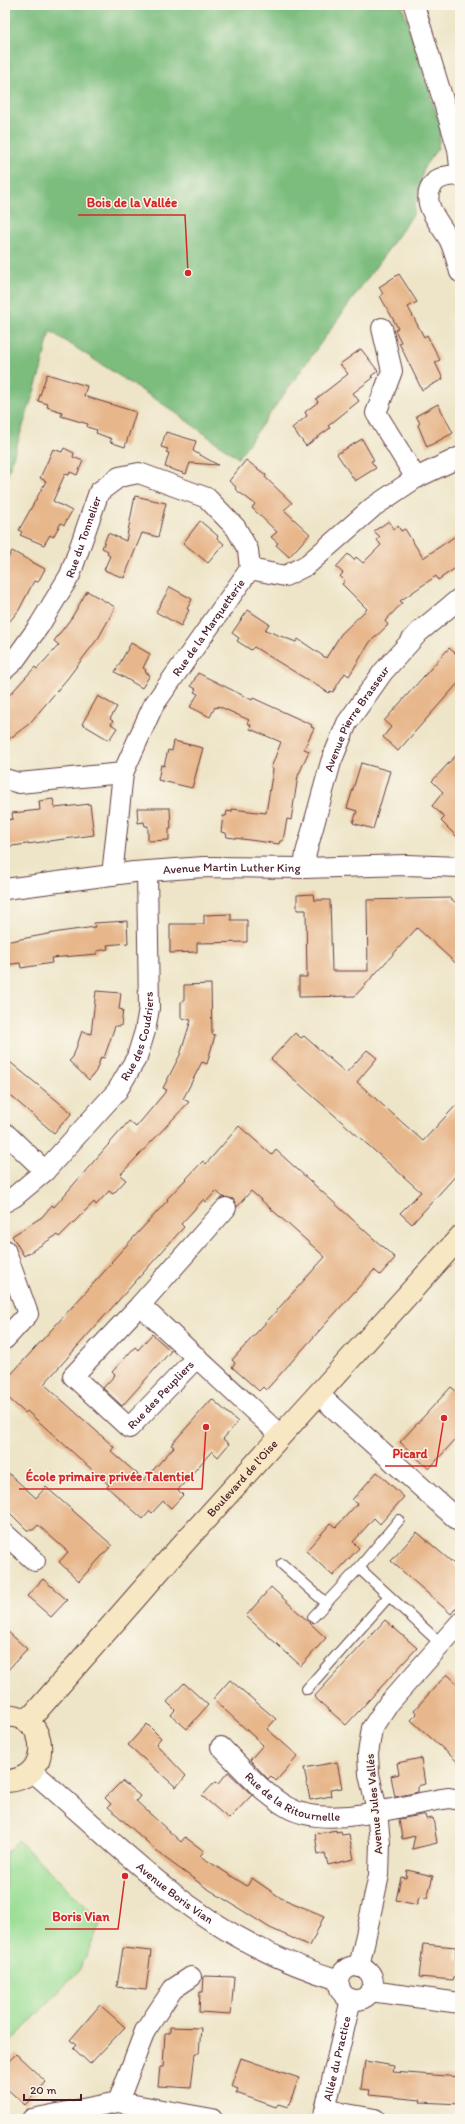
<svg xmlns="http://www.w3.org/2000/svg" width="465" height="2124" font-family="Itim,sans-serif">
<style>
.green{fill:#9bde95;stroke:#727e60}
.forest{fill:#7cbd7e;stroke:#636e54}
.building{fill:#e7b68a}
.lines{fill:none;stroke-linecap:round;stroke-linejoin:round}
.lane-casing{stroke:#633d43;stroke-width:12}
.street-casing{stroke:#633d43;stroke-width:22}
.secondary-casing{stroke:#633d43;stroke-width:24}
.lane{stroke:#fff;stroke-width:10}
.street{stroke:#fff;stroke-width:20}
.secondary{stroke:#f7e8c3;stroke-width:22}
.labels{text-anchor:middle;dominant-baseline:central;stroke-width:3;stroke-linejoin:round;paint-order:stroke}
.street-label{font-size:12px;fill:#4a1f2b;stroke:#fbf7ec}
.leader{fill:none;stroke:#d62828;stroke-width:1.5}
.callout-dot{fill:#d62828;stroke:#fbf7ec;stroke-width:1.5}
.callout-label{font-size:13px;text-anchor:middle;font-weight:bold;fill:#d62828;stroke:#fbf7ec;stroke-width:3;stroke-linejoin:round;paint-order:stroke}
</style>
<rect width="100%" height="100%" fill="#fbf7ec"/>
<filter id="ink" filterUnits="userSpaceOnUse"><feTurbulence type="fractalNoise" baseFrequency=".025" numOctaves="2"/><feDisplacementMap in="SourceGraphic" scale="8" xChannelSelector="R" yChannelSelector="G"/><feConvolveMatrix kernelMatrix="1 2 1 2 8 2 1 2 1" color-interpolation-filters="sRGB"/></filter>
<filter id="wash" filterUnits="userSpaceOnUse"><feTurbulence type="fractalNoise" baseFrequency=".012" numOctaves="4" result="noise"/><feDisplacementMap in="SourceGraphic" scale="16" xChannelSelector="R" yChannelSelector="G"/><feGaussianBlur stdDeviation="0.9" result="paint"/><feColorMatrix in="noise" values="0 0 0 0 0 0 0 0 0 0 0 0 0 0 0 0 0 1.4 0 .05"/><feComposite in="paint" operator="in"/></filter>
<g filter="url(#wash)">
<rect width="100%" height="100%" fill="#eee5c8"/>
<path class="green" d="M18 1840 101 1922 80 1969 5 2048V1855Z"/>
<path class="forest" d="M5 5H402L441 128 438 148 424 167 413 215 238 458 169 408 50 331 41 370 5 482Z"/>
<g id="blocks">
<path class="building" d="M399 274 417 302 408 307 424 337 427 335 440 360 435 362 443 379 422 390 399 343 401 342 395 330 398 328 380 296 383 294 379 287Z
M361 349 378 371 371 376 373 378 353 393 359 401 328 426 330 428 306 446 292 428 307 416 305 412 318 402 316 399 348 374 340 364Z
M47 374 87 386 84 396 136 412 125 447 110 442 112 439 96 433 97 430 87 427 88 424 61 416 62 412 47 407 48 404 38 401Z
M438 404 453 433 427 447 418 425 420 423 416 416Z
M166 432 196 441 193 451 218 465 190 463 186 474 165 467 169 453 166 452 168 449 161 447Z
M362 439 374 460 371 461 376 468 355 481 337 454Z
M64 448 74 453 73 457 83 461 77 475 70 472 69 475 65 474 53 501 72 511 64 525 61 523 53 537 50 535 44 545 20 535 22 532 19 530 46 481 40 478 53 449 62 452Z
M246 460 266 475 265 477 292 503 284 510 310 534 289 557 276 545 278 543 271 537 277 532 252 508 255 504 235 489 236 487 229 481Z
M135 496 166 503 158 537 142 533 124 578 104 570 110 556 107 554 108 551 102 548 108 533 126 541Z
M200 521 218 536 217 538 224 544 208 563 183 543Z
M389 521 394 529 398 526 401 531 405 529 423 558 460 533V565L438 580 436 576 400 601 402 603 385 621 388 625 370 642 349 676 345 673 333 692 330 691 329 693 254 647 251 650 237 641 239 638 232 633 248 610 269 624 265 630 296 642 298 639 326 658 341 634 367 609 342 584 345 581 340 576 343 573 336 567 348 554 354 560 356 557 363 563 381 545 377 540 380 537 374 531Z
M12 551 45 569 38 582 34 581 19 610 5 627V564Z
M170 587 192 599 187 609 189 610 181 626 156 612Z
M87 591 115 607 110 617 99 637 67 679 29 724 5 742V700L35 667 37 669 59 645 54 641 72 617Z
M131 643 150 654 143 668 146 670 145 672 150 675 142 688 115 672Z
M449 648 460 657V681L398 751 383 737 391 727 384 721Z
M198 673 252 700 253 698 312 725 311 727 314 728 304 749 309 751 298 776 291 820 287 819 283 841H280L279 844 227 837 226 833 221 832 223 816H226L227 811 232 812V809L266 813 273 769 271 768 281 742 250 729 251 725 247 723 249 720 218 706 217 708 215 707 210 717 190 707 198 694 194 692 196 689 191 686Z
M98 696 117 707 110 719 113 721 111 724 117 728 109 740 82 724Z
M174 741 203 748 192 788 158 780 161 765 164 766 168 750 172 751Z
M460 751V840L441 821 445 817 432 806 443 792 432 781Z
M361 763 390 771 373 829 353 823 357 811 347 808Z
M53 799 55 808 90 804 94 835 5 847V820L13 819 12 813 40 810 39 801Z
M137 808H170L171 829H169V840L148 841V826H145L144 822 138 823Z
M313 894 314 900H330L332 971H368L367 900 450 898 460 906V967L417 928 355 996 299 997V977H307L306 910H297V895Z
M231 914V920H247V942L197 943V952L170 953V924H204V915Z
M127 921 128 943 107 945 108 949 97 951V954L51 958 52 963 21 968 20 963 5 965V942L59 932 95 927 94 923Z
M211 984 212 1034 215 1035 207 1064 202 1062 183 1099 189 1102 120 1175 126 1180 113 1194 109 1191 96 1205 94 1202 59 1237 57 1235 24 1256 12 1236 42 1217 52 1205 54 1207 129 1121 136 1127 167 1090 163 1088 180 1055 191 1020 181 1018V1002L184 1001V985Z
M96 991 121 993 119 1009 123 1010 121 1026H115L104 1058 101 1057 96 1071 89 1080 69 1061 73 1057 82 1031 91 1034Z
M295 1033 301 1038 304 1036 346 1073 367 1050 377 1058 357 1082 423 1141 460 1101V1171L412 1224 400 1213 421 1192 271 1059Z
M5 1058 72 1113 54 1133 5 1091Z
M239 1126 272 1155 276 1150 395 1258 380 1275 374 1270 266 1390 263 1387 259 1391 232 1367 235 1363 232 1360 325 1257 251 1191 237 1207 233 1199 223 1197 216 1191 206 1202 204 1199 181 1224 184 1227 44 1384 114 1447 111 1451 144 1480 174 1447 171 1445 212 1399 238 1422 223 1439 229 1444 218 1457 212 1451 178 1490 183 1495 171 1508 163 1501 152 1513 150 1511 143 1519 107 1487 109 1485 27 1411 25 1413 5 1395V1381L112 1263 111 1262 168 1200 167 1199 203 1161 206 1164Z
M152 1334 171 1351 122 1406 103 1388 115 1375 112 1372 135 1347 138 1350Z
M451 1387 460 1394V1434L429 1469 400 1442Z
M5 1470 36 1498 46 1487 112 1545 79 1581 59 1562 68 1552 38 1525 33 1530H27L5 1508Z
M377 1472 404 1497 380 1524 374 1518 353 1542 359 1548 333 1576 306 1551 331 1523 336 1527 357 1504 352 1500Z
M417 1532 460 1569V1603L451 1614 391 1561Z
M43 1579 67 1600 51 1617 27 1596Z
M271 1587 326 1638 301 1666 246 1616Z
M385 1620 417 1648 346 1725 314 1697Z
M5 1629 27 1649 5 1673Z
M447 1674 460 1686V1764L411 1720 417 1714 414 1710Z
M230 1680 276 1719 267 1729 298 1756 276 1781 271 1776 268 1779 250 1760 263 1745 213 1699Z
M184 1683 208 1705 187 1729 171 1715 175 1710 167 1702Z
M147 1724 161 1738 156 1744 186 1776 176 1787 128 1745Z
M421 1758 425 1784 418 1786V1792L395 1797 391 1776 399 1774 397 1763Z
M337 1762 342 1788 330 1790 331 1796 310 1800 304 1768Z
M228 1772 252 1795 229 1819 202 1796 215 1782 218 1784Z
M122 1781 140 1796 136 1801 181 1842 185 1837 204 1851 200 1856 247 1886 252 1878 281 1898 324 1916 310 1946 270 1928 205 1887 165 1858 108 1807 111 1804 105 1798Z
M421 1815H425L426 1819 433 1818 437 1843 412 1849 415 1836 402 1839 399 1819Z
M336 1830V1832L341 1831 342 1835 349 1834 354 1859 328 1865 325 1853 318 1855 315 1834Z
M407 1870 433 1876 427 1898 419 1897 417 1905 396 1900 401 1877 406 1878Z
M423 1944 456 1947V1960L460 1961V1978L454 1977 453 1980 419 1977Z
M123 1948 151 1951 146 1990 117 1987Z
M204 1976 234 1977 231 2014 199 2012 200 1992H203Z
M100 2005 125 2027 90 2064 73 2048 76 2045 70 2040Z
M170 2027 201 2028 199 2053H195L191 2088 158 2086 160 2067H163L165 2033H170Z
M16 2054 46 2082 25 2105 5 2087V2065Z
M241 2058 299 2078 288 2107 278 2104 276 2107 236 2093 238 2089 231 2086Z
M365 2061 394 2066 393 2072 460 2077V2104L420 2102 421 2100 369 2095 370 2090 361 2089Z"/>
</g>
</g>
<g filter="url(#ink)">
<use href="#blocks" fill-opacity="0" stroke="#633d43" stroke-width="1"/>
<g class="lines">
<defs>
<path id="lane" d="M282 1564 326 1603
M359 1568 399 1520
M313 1617 359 1568 442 1645
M307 1689 389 1596"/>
<g id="street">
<path d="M414 5 458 149 460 167"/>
<path d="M460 176C452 175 443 176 436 181 416 200 440 223 449 239 454 249 457 261 460 272"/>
<path d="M382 328 392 371 376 413 416 478"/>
<path id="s1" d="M5 669 14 661 39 626 70 575 99 492 119 477 139 473 207 498 236 528 248 550 250 569"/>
<path d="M5 779 19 783 123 773"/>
<path id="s2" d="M304 868 306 853 331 762 347 723 383 672 419 632 460 598"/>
<path id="s3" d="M112 875 123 773 153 706 250 569 285 576 307 565 373 507 416 478 460 457"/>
<path id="s4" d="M5 889 134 872 204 867 304 868 406 865 460 867"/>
<path d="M5 1133 45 1171"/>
<path id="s5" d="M5 1202 14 1197 45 1171 117 1091 137 1057 145 1031 149 1008 147 872"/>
<path d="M226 1208 140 1305 280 1435"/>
<path d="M5 1250 28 1314 5 1339"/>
<path id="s6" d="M140 1305 73 1376 129 1428 197 1357"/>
<path d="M318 1394 460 1522"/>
<path d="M5 1534 35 1561"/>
<path id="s7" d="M221 1747C242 1768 261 1792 287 1807 328 1831 403 1804 449 1798L460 1800"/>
<path id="s8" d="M32 1771C77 1809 118 1850 164 1886 215 1928 276 1961 339 1980"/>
<circle cx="356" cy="1983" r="17"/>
<path d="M359 1967 379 1875 380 1843 377 1811 369 1774 368 1754 372 1728 388 1704 460 1623"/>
<path d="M370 1991 460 2003"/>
<path d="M118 2102 145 2031 173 1989 191 1977"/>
<path d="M326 2108 341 2113 375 2119"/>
<path d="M32 2119 118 2102 212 2119"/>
<path id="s9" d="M323 2119 351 1999"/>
</g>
<g id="secondary">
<path d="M5 1716C50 1712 54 1781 5 1781"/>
<path id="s10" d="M27 1722 173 1555 460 1237"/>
</g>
</defs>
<use href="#lane" class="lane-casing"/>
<use href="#street" class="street-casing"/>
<use href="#secondary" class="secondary-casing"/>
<use href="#lane" class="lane"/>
<use href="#street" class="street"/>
<use href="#secondary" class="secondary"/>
</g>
</g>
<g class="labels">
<g class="street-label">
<text stroke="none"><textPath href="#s1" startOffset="155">Rue du Tonnelier</textPath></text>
<text stroke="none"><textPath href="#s3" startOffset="272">Rue de la Marquetterie</textPath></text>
<text stroke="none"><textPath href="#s2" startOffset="160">Avenue Pierre Brasseur</textPath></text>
<text stroke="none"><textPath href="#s4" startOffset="228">Avenue Martin Luther King</textPath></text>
<text stroke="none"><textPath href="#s5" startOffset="218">Rue des Coudriers</textPath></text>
<text stroke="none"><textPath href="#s6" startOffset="220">Rue des Peupliers</textPath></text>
<text stroke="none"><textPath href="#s10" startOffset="325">Boulevard de l'Oise</textPath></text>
<text stroke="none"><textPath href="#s7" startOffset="91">Rue de la Ritournelle</textPath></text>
<text transform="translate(374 1804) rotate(-95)">Avenue Jules Vallés</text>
<text stroke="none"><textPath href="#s8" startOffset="188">Avenue Boris Vian</textPath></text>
<text stroke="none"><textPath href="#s9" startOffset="62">Allée du Practice</textPath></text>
</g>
</g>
<path class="leader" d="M188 273L185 215H78M444 1418L436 1466H385M206 1427L202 1489H19M125 1876L118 1929H45"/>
<g class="callout-dot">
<circle cx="188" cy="273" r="4"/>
<circle cx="444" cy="1418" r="4"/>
<circle cx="206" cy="1427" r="4"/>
<circle cx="125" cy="1876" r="4"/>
</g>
<g class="callout-label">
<text x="132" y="207">Bois de la Vallée</text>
<text x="410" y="1458">Picard</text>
<text x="110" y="1481">École primaire privée Talentiel</text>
<text x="81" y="1921">Boris Vian</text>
</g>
<rect width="465" height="2124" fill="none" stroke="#fbf7ec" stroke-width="20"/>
<path d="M24 2094v6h57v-6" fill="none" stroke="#4a1f2b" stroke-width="2"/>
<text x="30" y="2094" font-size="12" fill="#4a1f2b" stroke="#fbf7ec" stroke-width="3" paint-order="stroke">20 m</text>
</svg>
